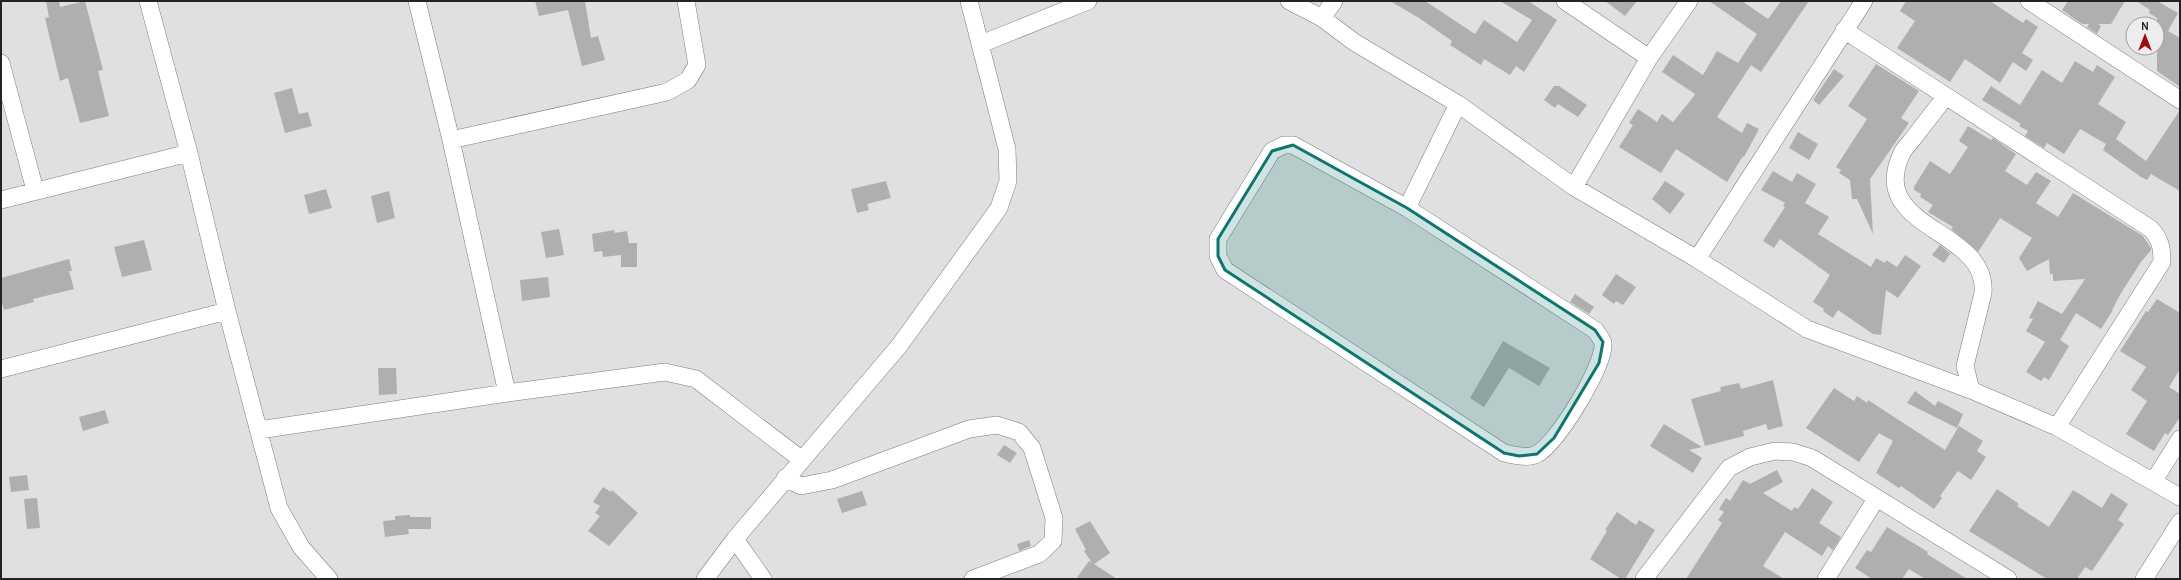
<svg xmlns="http://www.w3.org/2000/svg" width="2181" height="580" font-family="Karla,sans-serif">
<style>
.building{fill:#afafb0}
.lines{fill:none;stroke-linecap:round;stroke-linejoin:round}
.minor-casing{stroke:#7c7c7d;stroke-width:18}
.minor{stroke:#fff;stroke-width:17}
.marked{fill:#0f766e;fill-opacity:0.2;stroke:#0f766e;stroke-width:3;stroke-linejoin:round}
</style>
<rect width="100%" height="100%" fill="#e0e0e2"/>
<path class="building" d="M46 1H59L60 7 85 1 103 70 98 71 109 116 80 123 68 78 60 81 45 18 49 17Z
M535 1H585L591 38 598 36 605 60 582 66 568 10 539 16Z
M1390 1H1425L1475 34 1484 20 1517 42 1532 20 1500 1H1528L1557 20 1524 72 1516 66 1510 75 1484 59 1481 65 1450 45 1452 41 1419 18Z
M1605 1H1637L1625 16Z
M1709 1H1742L1768 19 1781 1H1809L1761 72 1751 65 1717 117 1742 133 1747 123 1759 129 1744 157 1743 156 1727 182 1676 149 1661 173 1619 147 1633 125 1629 123 1638 109 1657 122 1662 114 1673 122 1694 96 1695 94 1662 72 1673 55 1703 75 1717 51 1738 63 1757 34Z
M1906 1H1990L2023 23 2026 19 2038 27 2022 53 2033 60 2026 71 2013 62 2000 83 1965 59 1950 82 1897 48 1915 21 1900 11Z
M2068 1H2125L2111 24H2098L2101 26 2097 34 2087 27 2089 24H2082L2062 10Z
M2136 1H2157L2178 13 2168 31 2180 38V87L2157 71V18L2149 13 2150 10Z
M2075 61 2093 72 2097 65 2115 77 2098 104 2126 122 2116 139 2146 161 2180 110V191L2151 174 2147 180 2141 177 2103 150 2106 144 2080 129 2064 154 2047 143 2044 148 2025 136 2028 131 2019 126 2021 124 1982 100 1991 86 2020 105 2042 70 2062 83Z
M1876 64 1919 91 1901 118 1909 123 1870 179 1873 234 1857 199H1852L1850 180 1839 173 1841 170 1836 167 1867 119 1848 106Z
M1834 69 1844 76 1819 105 1813 100Z
M1554 86H1559L1587 105 1578 117 1558 104 1555 108 1544 100Z
M292 88 299 114 308 112 312 126 285 133 274 93Z
M1968 126 1991 140 1993 138 2016 154 2005 171 2027 185 2036 172 2051 181 2036 203 2058 217 2073 193 2143 236 2151 248V250L2141 262 2121 293 2112 310H2113L2101 329 2076 313 2060 340 2069 346 2049 380 2044 377 2041 381 2026 372 2045 342 2026 331 2033 319 2029 318 2038 301 2062 314 2085 279 2053 281V274H2050L2049 259 2027 271 2019 258 2032 238 2000 218 1978 252 1951 229 1953 227 1928 212 1933 205 1920 197 1921 194 1914 190V187L1930 161 1950 174 1968 147 1959 141Z
M1798 132 1818 144 1809 160 1789 148Z
M1773 171 1792 182 1797 173 1816 184 1805 203 1829 217 1818 234 1871 267 1876 258 1885 263 1886 260 1897 267 1905 255 1921 266 1898 298 1886 290 1881 335 1873 334 1838 310 1833 318 1823 311 1824 309 1813 302 1830 275 1780 239 1774 248 1763 241 1785 207 1783 206 1785 203 1761 190Z
M886 181 891 198 867 204 869 210 857 213 851 189Z
M1665 181 1685 194 1670 214 1652 199Z
M326 189 332 208 309 214 304 195Z
M389 191 395 218 377 223 371 196Z
M559 229 564 255 546 258 541 232Z
M614 230 615 233 627 231 629 243H637V267H621V255L603 257 602 251 594 252 592 234Z
M144 240 152 270 122 277 114 247Z
M1940 245 1952 255 1950 254 1944 263 1932 255Z
M69 259 72 271H69L74 289 33 299 34 302 4 310 1 300V278Z
M1616 274 1636 287 1623 305 1616 301 1614 304 1602 295Z
M548 277 550 297 522 301 520 280Z
M1575 294 1594 307 1589 314 1570 302Z
M2157 299 2180 313V369L2169 387 2180 394V417L2168 435 2165 433 2154 451 2126 434 2147 401 2131 390 2146 367 2120 351 2146 311 2148 312Z
M1503 341 1550 368 1539 386 1509 368 1484 407 1470 398Z
M378 368H396L397 394 379 395Z
M1773 380 1783 426 1768 430 1766 424 1743 431 1744 436 1705 446 1691 399 1721 391 1720 387 1739 383 1741 389Z
M1834 388 1854 401 1857 396 1867 403 1868 400 1945 450 1959 426 1983 441 1977 451 1986 457 1971 480 1958 471 1940 496 1942 498 1934 509 1901 486 1899 488 1876 473 1893 441 1879 433 1859 462 1806 428Z
M1915 391 1935 406 1938 401 1963 414 1957 428 1907 403Z
M105 410 109 423 83 431 79 417Z
M1664 424 1702 447 1689 450 1702 458 1693 473 1650 446Z
M1004 445 1017 453 1010 463 997 455Z
M1777 470 1783 482 1763 493 1792 511 1794 507 1798 509 1812 488 1833 502 1819 523 1841 537 1833 550 1828 546 1822 556 1785 532 1763 566 1784 579H1686L1722 523 1718 520 1724 512 1719 509 1726 498 1730 501 1743 480 1750 484Z
M27 475 29 490 11 492 9 477Z
M603 487 611 492 612 490 638 513 609 546 588 531 600 516 595 513 600 506 593 502Z
M1997 489 2019 504 2017 506 2049 527 2073 490 2102 508 2111 493 2128 504 2118 520 2124 524 2092 571 2085 567 2077 579H2047L1969 531Z
M862 491 867 505 842 513 837 499Z
M37 498 40 528 27 529 24 499Z
M1617 512 1636 525 1639 520 1655 530 1625 579H1621L1590 559 1607 531 1605 530Z
M410 515V517H431V529H408L409 534 385 537 383 521 395 520V516Z
M1090 521 1110 553 1094 564 1117 579H1076L1089 561 1092 563 1084 551 1086 550 1075 529Z
M1887 527 1928 552 1927 554 1967 579H1925L1909 569 1902 579H1872L1855 568 1867 550 1871 552Z
M1029 540 1031 546 1019 551 1017 544Z"/>
<g class="lines">
<defs>
<path id="minor" d="M148 1 189 153 227 311 279 508 301 547 329 579
M417 1 451 140 507 393
M1289 1 1322 18 1354 42 1458 104 1574 187 1697 259 1807 329 1971 390 2057 427 2180 497
M1565 1 1649 58 1574 187
M2029 1 2180 100
M1322 18 1334 1
M1844 30 2151 229C2161 240 2162 249 2162 262L2057 427
M981 44 1088 1
M1649 58 1689 1
M1 63 35 190
M1946 96C1936 109 1925 123 1915 136 1911 142 1905 147 1902 153 1865 230 1989 228 1983 293L1965 366 1971 390
M451 140 667 92 688 80 697 65 686 1
M1284 145H1293L1407 208 1595 330C1597 333 1602 339 1603 343 1605 365 1557 444 1537 454 1528 459 1514 455 1504 453L1225 270 1218 256V239L1272 151Z
M1 200 189 153
M1407 208 1458 104
M1697 259 1864 1
M1 369 227 311
M259 430 507 393 665 372 696 379 802 460
M785 478 801 486 832 480 969 429 997 425 1019 432 1032 448 1054 518 1053 541 1039 554 973 579
M2153 482 2180 439
M735 539 763 579
M705 579 735 539 899 346 999 208 1008 181 1007 149 969 1
M1644 579 1729 468 1750 457 1775 451 1793 452 1812 458 2008 579
M1826 579 1876 499
M2144 579 2180 522"/>
</defs>
<use href="#minor" class="minor-casing"/>
<use href="#minor" class="minor"/>
</g>
<path class="marked" d="M1293 145 1407 208 1595 330 1603 342 1599 363 1554 438 1537 454 1519 456 1504 453 1225 270 1218 256V239L1272 151Z"/>
<rect width="2181" height="580" fill="none" stroke="#232323" stroke-width="4"/>
<g transform="translate(2145 36)"><circle r="19" fill="#ededef" stroke="#9c9c9d"/>
<path d="M0-3L7 15L0 10L-7 15Z" fill="#a2090d"/>
<text y="-6" font-size="11" font-weight="bold" text-anchor="middle" fill="#232323">N</text>
</g>
</svg>
